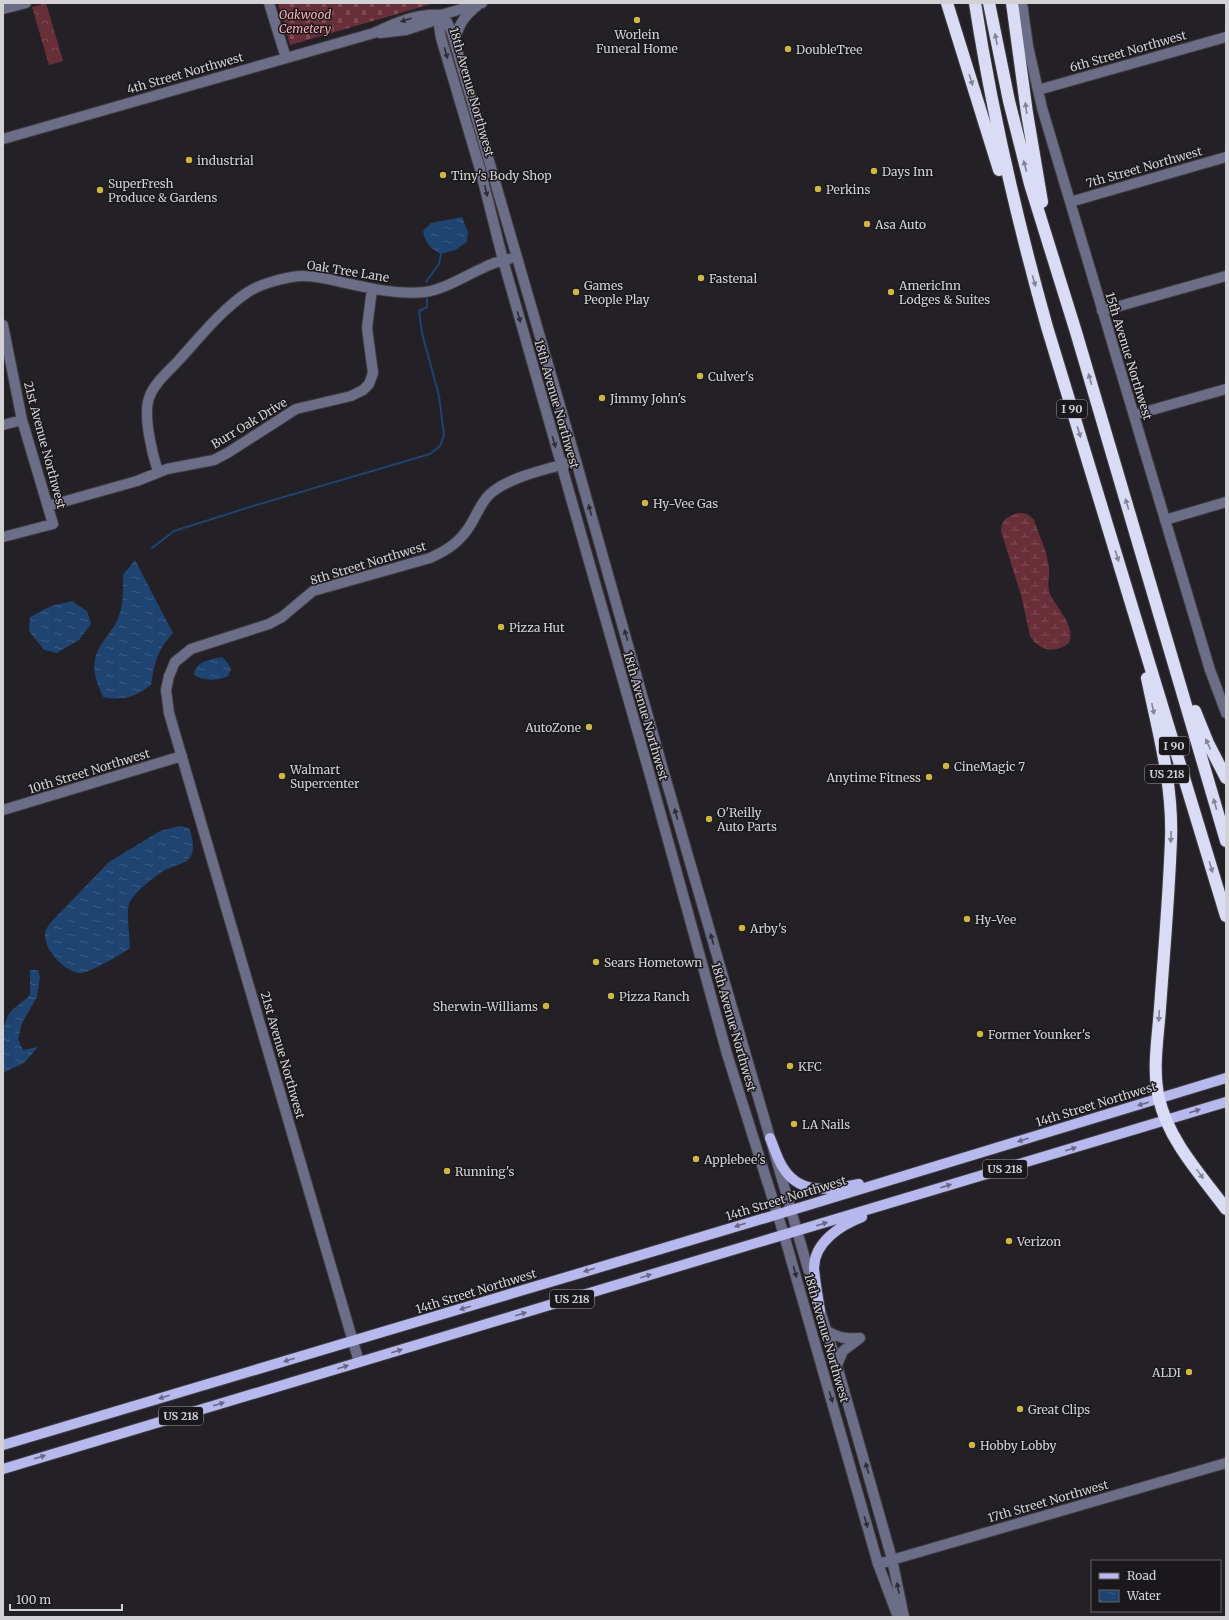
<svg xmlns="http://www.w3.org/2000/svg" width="1229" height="1620" font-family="Merriweather,serif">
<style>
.wetland{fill:url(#wetland-marsh)}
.cemetery{fill:url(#cemetery-stones)}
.park{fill:url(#park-crowns)}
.water{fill:url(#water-ripples)}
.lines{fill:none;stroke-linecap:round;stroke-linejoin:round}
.stream{stroke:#1e4472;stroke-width:2}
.minor-casing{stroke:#3f3d41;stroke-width:12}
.major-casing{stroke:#3f3d41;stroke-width:12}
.highway-casing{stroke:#3f3d41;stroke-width:14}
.minor{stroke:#6c6d87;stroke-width:10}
.major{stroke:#b7b8ee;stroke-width:10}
.highway{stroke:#dadbf5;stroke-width:12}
.oneway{fill:#2e2d36}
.oneway2{fill:#848393}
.oneway3{fill:#686884}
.poi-dot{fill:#cfb837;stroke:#1a181b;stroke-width:1.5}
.labels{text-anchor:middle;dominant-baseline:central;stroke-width:3;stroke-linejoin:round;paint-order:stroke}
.shield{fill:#1a181b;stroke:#9b9a9c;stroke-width:1}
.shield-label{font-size:11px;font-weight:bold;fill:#d2d1d3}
.park-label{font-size:12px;font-style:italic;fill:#fdacb6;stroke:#1a181b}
.poi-label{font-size:12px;fill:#d2d1d3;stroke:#1a181b;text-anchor:start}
.street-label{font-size:12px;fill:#d2d1d3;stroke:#1a181b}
</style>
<defs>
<pattern id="wetland-marsh" width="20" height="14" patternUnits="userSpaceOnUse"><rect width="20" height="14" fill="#682f39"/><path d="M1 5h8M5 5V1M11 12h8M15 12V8" fill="none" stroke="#7d4c55"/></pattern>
<pattern id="cemetery-stones" width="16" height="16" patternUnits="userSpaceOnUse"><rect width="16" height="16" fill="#682f39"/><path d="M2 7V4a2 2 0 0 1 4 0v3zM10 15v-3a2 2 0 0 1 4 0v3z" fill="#7d4c55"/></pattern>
<pattern id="park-crowns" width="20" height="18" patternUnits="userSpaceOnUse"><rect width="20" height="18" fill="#682f39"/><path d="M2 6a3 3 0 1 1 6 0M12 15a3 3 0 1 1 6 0" fill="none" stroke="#7d4c55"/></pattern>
<pattern id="water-ripples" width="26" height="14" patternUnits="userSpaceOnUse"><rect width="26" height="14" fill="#1e4472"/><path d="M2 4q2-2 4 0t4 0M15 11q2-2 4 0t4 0" fill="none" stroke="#3e5e85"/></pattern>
</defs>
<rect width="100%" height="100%" fill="#232125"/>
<path class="wetland" d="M1018 513C1026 513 1029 514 1034 520 1039 534 1048 554 1049 568 1050 577 1046 587 1051 596 1058 610 1076 626 1069 643 1055 654 1039 651 1030 636L1021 595 1001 531C1001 520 1008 516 1018 513Z"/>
<path class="cemetery" d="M278 3H435L290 45Z"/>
<path class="park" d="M46 3 63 61 49 65 32 7Z"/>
<path class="water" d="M462 217 468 232 467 242 455 250 441 254C431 249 425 243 423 231L431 223Z
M135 560 173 633C157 651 155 661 151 685 135 697 124 701 103 697 93 674 89 661 105 639 109 633 114 627 117 621 124 606 123 590 123 575Z
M72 601 87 611 91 624 79 640 57 653 44 650 29 631 30 617 51 606Z
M222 657 227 662 231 669 228 676C218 681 203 681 194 675 195 661 212 659 222 657Z
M179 826 189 828C193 838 197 855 185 862 179 865 171 867 165 870 155 876 133 893 129 904 126 914 130 936 130 948 122 954 90 973 80 973 64 972 40 946 46 930 47 927 49 925 51 922L109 862 160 831Z
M30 970H38L40 977 37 997 22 1023 18 1039 23 1050 38 1047 24 1063 3 1073C3 1056 0 1028 9 1014 12 1009 24 1001 30 995Z"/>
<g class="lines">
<path class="stream" d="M426 282 439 264 441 254
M152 548 174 531 253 506 430 454 440 446 444 435 439 396 422 333 419 311 427 307V299"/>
<defs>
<path id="minor" d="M269 3 286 58
M1022 3 1028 46 1042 108 1210 670 1226 713
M3 9 26 3
M441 15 447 22 452 33 576 461 666 780 813 1286
M441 15 439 26 441 38 480 169 503 260 651 779 727 1054 784 1235 878 1564 898 1617
M380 33 406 30 430 22 441 15 482 3
M455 42C457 26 465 15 477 6
M1038 90 1226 37
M3 139 374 33C395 23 417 13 441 15
M1070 202 1226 157
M1102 311 1226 276
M3 325 22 420 53 524 3 537
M1134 415 1226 389
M3 425 22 420
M158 472C152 453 143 416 149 398 154 383 169 371 179 360 200 337 221 310 248 292 260 284 288 276 303 276 316 276 329 279 341 282 368 288 398 295 425 292 445 289 463 277 481 269 490 264 499 261 509 259
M48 506 137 481 167 469 214 460 229 452 296 409 351 396 363 390 369 384 373 373 367 328 372 289
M1165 520 1226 502
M3 810 182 756
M818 1304 832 1348 892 1559 904 1617
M827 1331C839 1338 845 1339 860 1338
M359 1362 169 713 166 690 169 676 175 662 191 649 269 624 282 617 313 591 430 558C448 550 461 541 471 524 477 514 481 503 489 495 507 477 551 468 576 461
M837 1365 843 1351 860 1338
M878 1564 1226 1463"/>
<path id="major" d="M770 1138C774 1147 777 1158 782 1166 800 1197 830 1189 859 1184
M820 1311C818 1297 815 1282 814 1268 814 1242 841 1225 862 1217
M3 1445 792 1210 1226 1078
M3 1469 1226 1102"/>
<path id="highway" d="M947 3 999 170
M975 3C992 113 1017 220 1047 327L1226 916
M989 3 1009 101 1030 184 1076 332 1226 841
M1012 3 1027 113 1042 202
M1147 678C1158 731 1173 784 1171 839 1169 896 1164 952 1160 1008 1158 1038 1152 1070 1159 1099 1169 1141 1201 1175 1226 1209
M1195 711 1208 743 1226 778"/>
</defs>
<use href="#minor" class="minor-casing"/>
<use href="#major" class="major-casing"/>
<use href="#highway" class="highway-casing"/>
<use href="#minor" class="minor"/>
<use href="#major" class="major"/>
<use href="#highway" class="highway"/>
</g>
<defs><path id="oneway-solid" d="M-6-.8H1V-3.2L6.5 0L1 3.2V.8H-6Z"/></defs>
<g class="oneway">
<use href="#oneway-solid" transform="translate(406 20) rotate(163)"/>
<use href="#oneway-solid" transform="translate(446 53) rotate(74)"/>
<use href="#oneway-solid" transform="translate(486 191) rotate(76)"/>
<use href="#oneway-solid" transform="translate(519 317) rotate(74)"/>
<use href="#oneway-solid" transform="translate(554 442) rotate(74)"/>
<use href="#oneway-solid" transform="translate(590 510) rotate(-106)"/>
<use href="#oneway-solid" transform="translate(626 635) rotate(-106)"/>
<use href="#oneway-solid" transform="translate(676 814) rotate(-106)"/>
<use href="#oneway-solid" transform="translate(712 939) rotate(-106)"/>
<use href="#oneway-solid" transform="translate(795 1272) rotate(74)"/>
<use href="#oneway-solid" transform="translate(831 1397) rotate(74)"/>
<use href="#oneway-solid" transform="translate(867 1468) rotate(-106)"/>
<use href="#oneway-solid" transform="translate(866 1522) rotate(74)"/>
<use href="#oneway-solid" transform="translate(898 1588) rotate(-101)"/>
</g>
<g class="oneway2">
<use href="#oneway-solid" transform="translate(996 39) rotate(-101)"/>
<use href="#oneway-solid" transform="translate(971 80) rotate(72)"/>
<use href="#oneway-solid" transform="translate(1026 108) rotate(-98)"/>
<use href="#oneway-solid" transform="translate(1025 166) rotate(-105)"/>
<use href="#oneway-solid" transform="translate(1034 281) rotate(74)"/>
<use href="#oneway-solid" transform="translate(1090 379) rotate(-106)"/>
<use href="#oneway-solid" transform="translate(1079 432) rotate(73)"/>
<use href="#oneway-solid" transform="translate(1127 504) rotate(-106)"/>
<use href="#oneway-solid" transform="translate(1117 556) rotate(73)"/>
<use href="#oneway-solid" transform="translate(1153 709) rotate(78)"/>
<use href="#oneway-solid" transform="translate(1208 744) rotate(-114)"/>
<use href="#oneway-solid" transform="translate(1215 804) rotate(-106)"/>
<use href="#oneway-solid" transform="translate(1171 837) rotate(92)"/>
<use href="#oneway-solid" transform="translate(1211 867) rotate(73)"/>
<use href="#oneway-solid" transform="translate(1159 1016) rotate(94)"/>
<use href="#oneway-solid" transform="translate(1200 1174) rotate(54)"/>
</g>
<g class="oneway3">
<use href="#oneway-solid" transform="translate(1143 1104) rotate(164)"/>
<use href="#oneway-solid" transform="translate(1195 1111) rotate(-17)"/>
<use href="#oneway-solid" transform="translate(1023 1140) rotate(163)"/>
<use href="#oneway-solid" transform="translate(1071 1149) rotate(-17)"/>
<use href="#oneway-solid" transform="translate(946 1186) rotate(-17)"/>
<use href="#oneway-solid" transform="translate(822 1224) rotate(-17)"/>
<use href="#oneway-solid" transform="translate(740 1225) rotate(163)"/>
<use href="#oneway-solid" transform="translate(589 1270) rotate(163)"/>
<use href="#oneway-solid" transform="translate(646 1276) rotate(-17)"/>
<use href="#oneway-solid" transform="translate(465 1308) rotate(163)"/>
<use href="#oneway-solid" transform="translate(521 1314) rotate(-17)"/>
<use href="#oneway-solid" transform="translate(397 1351) rotate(-17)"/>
<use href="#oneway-solid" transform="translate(289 1360) rotate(163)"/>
<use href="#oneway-solid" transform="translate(343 1367) rotate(-17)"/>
<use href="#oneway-solid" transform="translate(164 1397) rotate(163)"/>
<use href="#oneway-solid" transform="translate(219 1404) rotate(-17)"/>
<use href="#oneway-solid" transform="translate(40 1457) rotate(-17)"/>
</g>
<g class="poi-dot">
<circle cx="637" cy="20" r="4"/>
<circle cx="788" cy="49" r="4"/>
<circle cx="189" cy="160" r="4"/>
<circle cx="874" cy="171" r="4"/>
<circle cx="443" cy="175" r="4"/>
<circle cx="818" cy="189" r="4"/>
<circle cx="100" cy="190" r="4"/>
<circle cx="867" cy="224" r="4"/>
<circle cx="701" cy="278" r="4"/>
<circle cx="576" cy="292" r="4"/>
<circle cx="891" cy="292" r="4"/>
<circle cx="700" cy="376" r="4"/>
<circle cx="602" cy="398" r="4"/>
<circle cx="645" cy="503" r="4"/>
<circle cx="501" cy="627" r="4"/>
<circle cx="589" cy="727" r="4"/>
<circle cx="946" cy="766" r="4"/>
<circle cx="282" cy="776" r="4"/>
<circle cx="929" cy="777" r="4"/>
<circle cx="709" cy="819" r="4"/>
<circle cx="967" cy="919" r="4"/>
<circle cx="742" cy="928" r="4"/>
<circle cx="596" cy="962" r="4"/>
<circle cx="611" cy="996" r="4"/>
<circle cx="546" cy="1006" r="4"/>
<circle cx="980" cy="1034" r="4"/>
<circle cx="790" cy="1066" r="4"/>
<circle cx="794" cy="1124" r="4"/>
<circle cx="696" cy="1159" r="4"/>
<circle cx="447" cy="1171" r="4"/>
<circle cx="1009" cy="1241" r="4"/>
<circle cx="1189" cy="1372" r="4"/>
<circle cx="1020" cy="1409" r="4"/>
<circle cx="972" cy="1445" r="4"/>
</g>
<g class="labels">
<g class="shield">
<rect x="1057" y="400" width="30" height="18" rx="3"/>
<rect x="1159" y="737" width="30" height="18" rx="3"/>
<rect x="1145" y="765" width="44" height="18" rx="3"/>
<rect x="983" y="1160" width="44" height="18" rx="3"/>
<rect x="550" y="1290" width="44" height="18" rx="3"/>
<rect x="159" y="1407" width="44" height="18" rx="3"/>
</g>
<g class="shield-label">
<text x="1072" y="409">I 90</text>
<text x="1174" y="746">I 90</text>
<text x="1167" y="774">US 218</text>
<text x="1005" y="1169">US 218</text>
<text x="572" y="1299">US 218</text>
<text x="181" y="1416">US 218</text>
</g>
<g class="park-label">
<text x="305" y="14">Oakwood<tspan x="305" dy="14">Cemetery</tspan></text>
</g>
<g class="poi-label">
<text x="637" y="34" text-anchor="middle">Worlein<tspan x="637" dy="14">Funeral Home</tspan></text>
<text x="796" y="49">DoubleTree</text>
<text x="197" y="160">industrial</text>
<text x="882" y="171">Days Inn</text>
<text x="451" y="175">Tiny's Body Shop</text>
<text x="108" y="183">SuperFresh<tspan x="108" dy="14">Produce &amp; Gardens</tspan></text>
<text x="826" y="189">Perkins</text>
<text x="875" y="224">Asa Auto</text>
<text x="709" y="278">Fastenal</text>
<text x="584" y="285">Games<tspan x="584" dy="14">People Play</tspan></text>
<text x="899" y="285">AmericInn<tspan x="899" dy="14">Lodges &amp; Suites</tspan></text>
<text x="708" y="376">Culver's</text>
<text x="610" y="398">Jimmy John's</text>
<text x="653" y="503">Hy-Vee Gas</text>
<text x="509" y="627">Pizza Hut</text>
<text x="581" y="727" text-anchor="end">AutoZone</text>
<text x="954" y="766">CineMagic 7</text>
<text x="290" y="769">Walmart<tspan x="290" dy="14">Supercenter</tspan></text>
<text x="921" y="777" text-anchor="end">Anytime Fitness</text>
<text x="717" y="812">O'Reilly<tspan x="717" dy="14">Auto Parts</tspan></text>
<text x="975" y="919">Hy-Vee</text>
<text x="750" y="928">Arby's</text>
<text x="604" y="962">Sears Hometown</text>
<text x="619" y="996">Pizza Ranch</text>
<text x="538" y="1006" text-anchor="end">Sherwin-Williams</text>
<text x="988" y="1034">Former Younker's</text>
<text x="798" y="1066">KFC</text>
<text x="802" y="1124">LA Nails</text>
<text x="704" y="1159">Applebee's</text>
<text x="455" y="1171">Running's</text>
<text x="1017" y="1241">Verizon</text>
<text x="1181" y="1372" text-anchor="end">ALDI</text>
<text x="1028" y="1409">Great Clips</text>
<text x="980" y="1445">Hobby Lobby</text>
</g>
<g class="street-label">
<text transform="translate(1128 51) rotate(-16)">6th Street Northwest</text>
<text transform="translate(185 73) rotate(-16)">4th Street Northwest</text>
<text transform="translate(472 92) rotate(74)">18th Avenue Northwest</text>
<text transform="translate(1144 167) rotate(-16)">7th Street Northwest</text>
<text transform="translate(348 271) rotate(9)">Oak Tree Lane</text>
<text transform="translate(1129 356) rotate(73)">15th Avenue Northwest</text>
<text transform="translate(557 404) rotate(74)">18th Avenue Northwest</text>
<text transform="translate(249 423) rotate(-31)">Burr Oak Drive</text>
<text transform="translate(45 445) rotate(75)">21st Avenue Northwest</text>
<text transform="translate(368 563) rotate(-17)">8th Street Northwest</text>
<text transform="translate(646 716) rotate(74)">18th Avenue Northwest</text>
<text transform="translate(89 771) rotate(-17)">10th Street Northwest</text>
<text transform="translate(734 1027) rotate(74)">18th Avenue Northwest</text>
<text transform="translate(283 1055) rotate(74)">21st Avenue Northwest</text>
<text transform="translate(1096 1104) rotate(-17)">14th Street Northwest</text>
<text transform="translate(786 1198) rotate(-17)">14th Street Northwest</text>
<text transform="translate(476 1291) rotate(-17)">14th Street Northwest</text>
<text transform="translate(827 1338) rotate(74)">18th Avenue Northwest</text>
<text transform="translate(1048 1501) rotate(-16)">17th Street Northwest</text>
</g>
</g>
<rect width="1229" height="1620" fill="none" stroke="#d2d1d3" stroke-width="8"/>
<rect x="1091" y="1560" width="130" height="52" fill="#1a181b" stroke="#646265"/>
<rect x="1099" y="1573" width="20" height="6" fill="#b7b8ee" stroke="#646265"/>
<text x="1127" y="1580" font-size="12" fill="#d2d1d3">Road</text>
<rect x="1099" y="1590" width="20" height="12" fill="url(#water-ripples)" stroke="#646265"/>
<text x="1127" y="1600" font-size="12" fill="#d2d1d3">Water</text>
<path d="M10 1604v6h112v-6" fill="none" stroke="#d2d1d3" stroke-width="2"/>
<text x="16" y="1604" font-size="12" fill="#d2d1d3" stroke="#1a181b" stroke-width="3" paint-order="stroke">100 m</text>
</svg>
